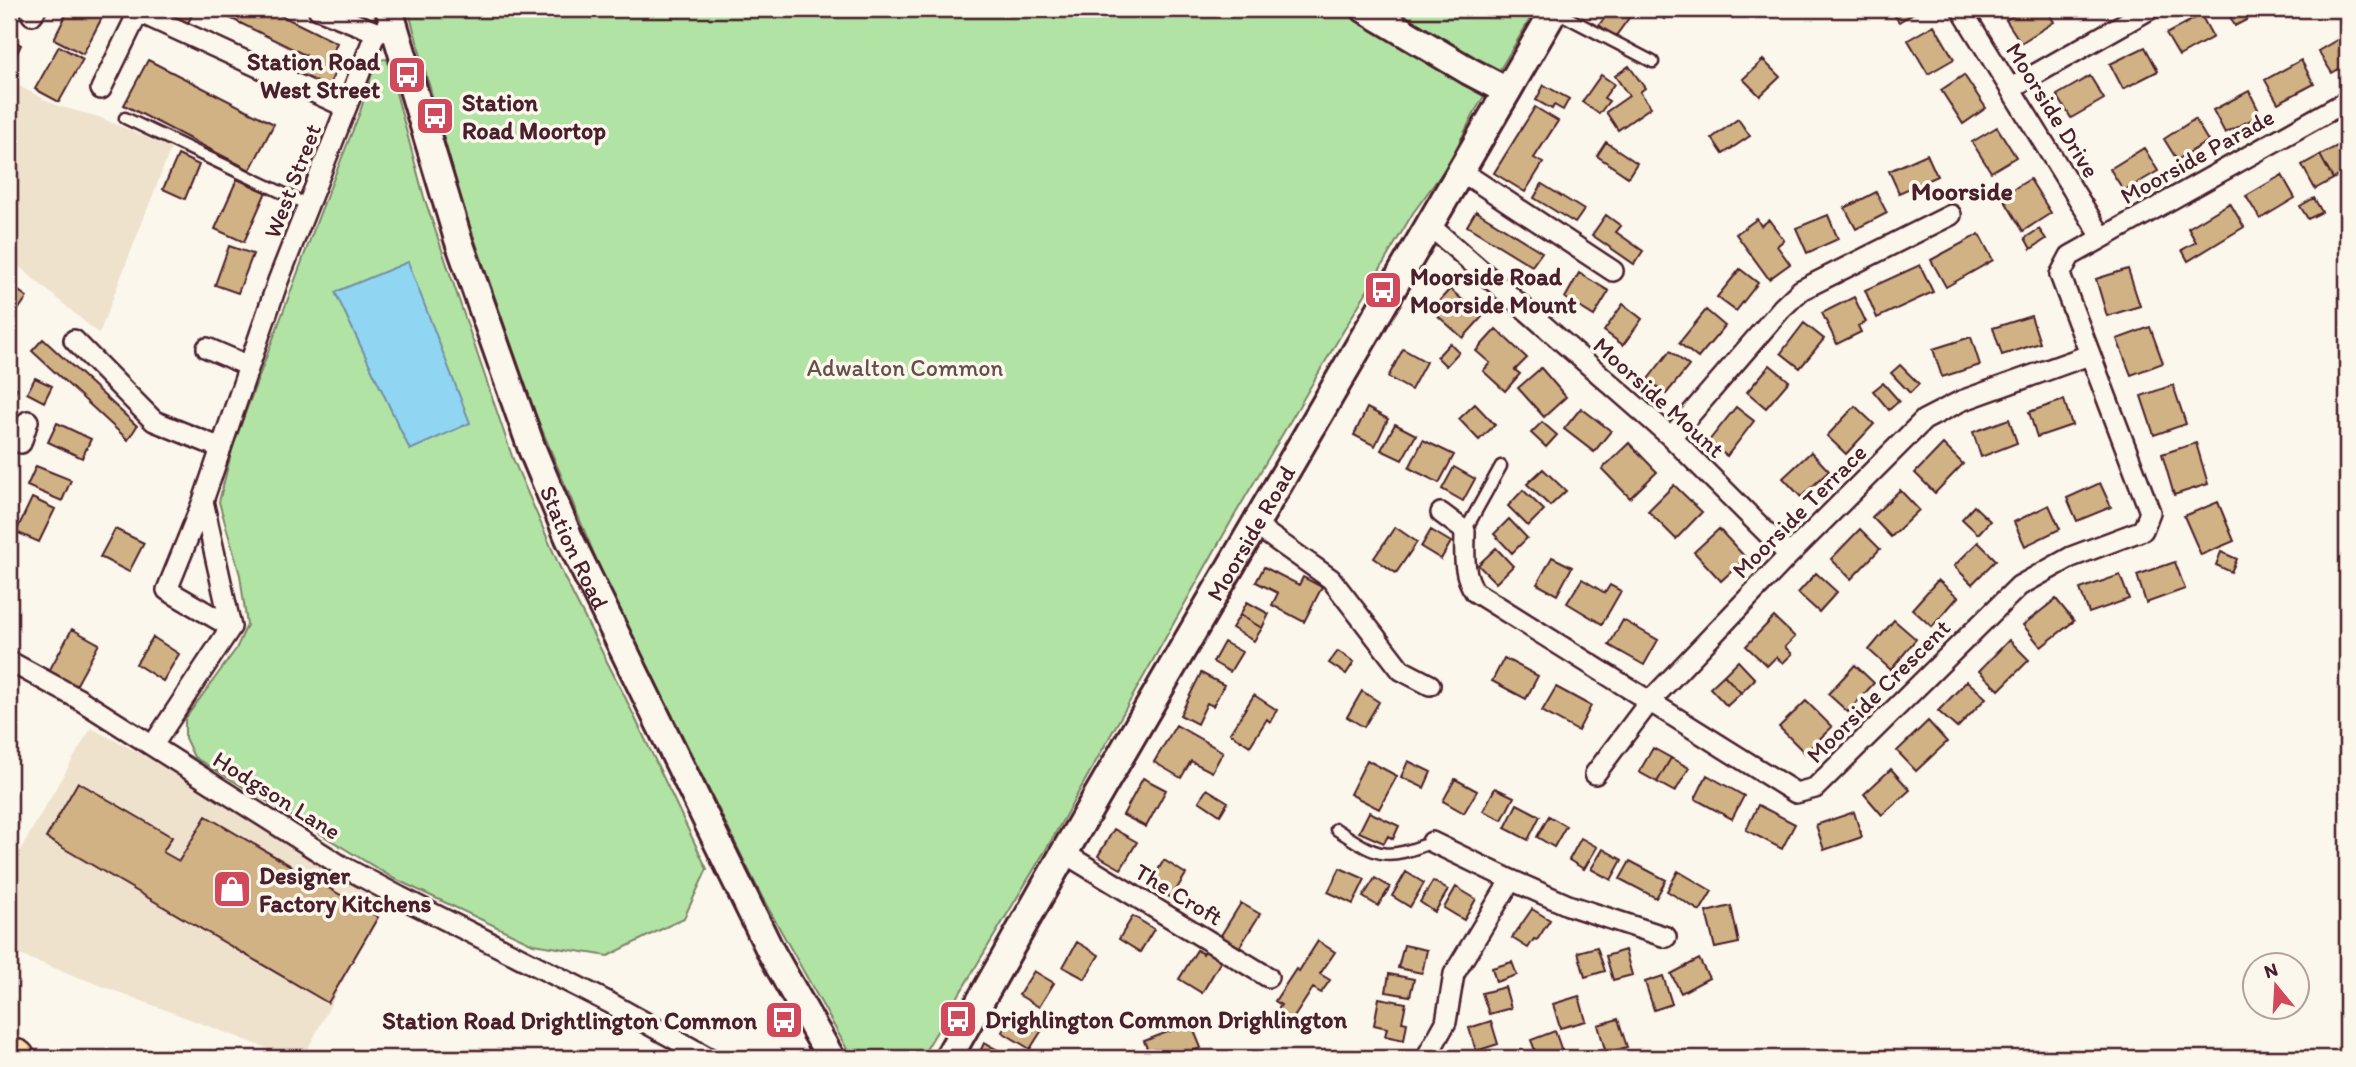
<svg xmlns="http://www.w3.org/2000/svg" width="2356" height="1067" font-family="Itim,sans-serif">
<style>
.built{fill:#eee2cd}
.green{fill:#b1e4a4;stroke:#7e8268;stroke-width:2}
.water{fill:#90d6f2;stroke:#748da2;stroke-width:2}
.building{fill:#d0b284;stroke:#4a1f2b;stroke-width:2}
.lines{fill:none;stroke-linecap:round;stroke-linejoin:round}
.lane-casing{stroke:#4a1f2b;stroke-width:15}
.street-casing{stroke:#4a1f2b;stroke-width:24}
.secondary-casing{stroke:#4a1f2b;stroke-width:32}
.highway-casing{stroke:#4a1f2b;stroke-width:40}
.lane{stroke:#fbf7ec;stroke-width:10}
.street{stroke:#fbf7ec;stroke-width:19}
.secondary{stroke:#fbf7ec;stroke-width:26}
.highway{stroke:#f9deab;stroke-width:35}
.labels{text-anchor:middle;dominant-baseline:central;stroke-width:7;stroke-linejoin:round;paint-order:stroke}
.poi-label{font-size:24px;font-weight:bold;fill:#4a1f2b;stroke:#fbf7ec;text-anchor:start}
.street-label{font-size:24px;fill:#4a1f2b;stroke:#fbf7ec}
.park-label{font-size:24px;fill:#645049;stroke:#fbf7ec}
.neighbourhood-label{font-size:26px;font-weight:bold;fill:#4a1f2b;stroke:#fbf7ec}
</style>
<rect width="100%" height="100%" fill="#fbf7ec"/>
<filter id="ink" filterUnits="userSpaceOnUse"><feTurbulence type="fractalNoise" baseFrequency=".0143" numOctaves="2"/><feDisplacementMap in="SourceGraphic" scale="14" xChannelSelector="R" yChannelSelector="G"/><feConvolveMatrix kernelMatrix="1 2 1 2 8 2 1 2 1" color-interpolation-filters="sRGB"/></filter>
<g filter="url(#ink)">
<path class="built" d="M9 81 58 106 99 117 171 148 99 334 9 258Z
M91 728 169 768 384 902 303 1058H293L9 951V869Z"/>
<path class="green" d="M408 9H1536L1474 113 1448 165 1413 213 1233 518 1051 841 921 1058H852L762 897 602 573 535 413 462 203Z
M387 59 424 197 513 459 565 579 625 697 707 869 684 918 608 956 533 944 393 878 194 757 185 738V719L236 649 247 625 240 575 219 502 233 446 320 213 360 112 376 60Z"/>
<path class="water" d="M408 262 470 423 410 450 335 292Z"/>
<path class="building" d="M69 9H100L105 12 83 54 54 39Z
M164 9H195L187 25 162 12Z
M233 9H268L337 43 328 62 338 67 326 91 299 78 309 57 228 17Z
M1611 9H1622L1631 15 1615 37 1599 25Z
M1651 9H1671L1664 19Z
M1890 9H1920L1899 22Z
M2023 9H2046L2054 22 2021 43 2006 20Z
M2226 9H2267L2235 26Z
M2201 15 2213 37 2179 56 2166 34Z
M1934 25 1954 59 1928 74 1908 40Z
M2347 34V64L2332 73 2318 51Z
M9 39 21 45 9 69Z
M59 46 83 59 59 102 35 89Z
M2145 47 2158 71 2123 89 2110 64Z
M148 60 274 124 250 170 124 105Z
M1763 60 1780 77 1760 96 1743 79Z
M2301 60 2314 84 2278 103 2265 80Z
M1629 66 1645 88 1640 92 1651 107 1618 130 1606 112 1629 96 1615 76Z
M1601 75 1614 84 1604 98 1609 101 1599 114 1582 102Z
M1964 75 1986 108 1963 124 1941 90Z
M2090 76 2104 99 2071 118 2057 95Z
M1544 85 1569 99 1563 110 1554 105 1552 109 1536 100Z
M2249 91 2261 115 2225 133 2213 110Z
M1535 107 1558 121 1534 158 1543 163 1525 192 1494 173Z
M1738 119 1750 136 1723 154 1712 138Z
M2195 119 2208 141 2177 160 2164 139Z
M1997 127 2016 157 1991 172 1972 142Z
M1606 142 1637 163 1628 177 1597 156Z
M2337 146 2347 165V172L2333 179 2320 155Z
M2144 148 2158 171 2124 191 2110 169Z
M1927 154 1937 176 1899 193 1889 171Z
M178 155 199 165 185 199 163 189Z
M2320 155 2333 179 2315 189 2302 165Z
M2282 175 2295 198 2260 219 2246 196Z
M237 179 266 192 244 242 215 229Z
M2030 179 2051 213 2023 231 2002 196Z
M1542 184 1584 210 1575 223 1534 198Z
M1876 192 1887 213 1856 229 1845 208Z
M2314 198 2322 212 2308 219 2300 206Z
M2230 203 2244 227 2188 261 2182 250 2196 242 2188 228Z
M1476 211 1542 252 1532 266 1467 226Z
M1606 215 1621 226 1616 232 1643 251 1634 264 1592 235Z
M1828 215 1838 239 1807 253 1796 228Z
M1757 219 1761 226 1769 220 1784 240 1777 246 1790 264 1769 279 1736 234Z
M2039 229 2046 239 2031 249 2025 238Z
M1979 234 1993 260 1946 287 1931 260Z
M229 246 253 254 238 293 215 285Z
M1920 265 1933 292 1877 318 1865 290Z
M1740 269 1758 283 1736 311 1717 297Z
M2128 269 2140 306 2107 316 2096 279Z
M1579 273 1609 291 1594 316 1565 298Z
M9 284 27 297 9 323Z
M1450 289 1482 317 1463 338 1431 310Z
M1854 297 1866 322 1858 326 1861 332 1837 344 1822 313Z
M1623 304 1642 319 1623 345 1604 331Z
M1706 310 1725 326 1698 358 1679 343Z
M2031 316 2040 343 2002 355 1993 328Z
M1804 323 1824 339 1800 368 1781 353Z
M2150 327 2163 363 2131 375 2117 339Z
M1496 329 1527 358 1515 370 1520 374 1505 391 1483 371 1490 363 1476 351Z
M1971 337 1980 365 1942 377 1933 349Z
M43 339 137 426 128 440 32 351Z
M1450 343 1459 352 1446 366 1437 357Z
M1403 349 1426 362 1411 390 1388 377Z
M1670 351 1689 366 1666 394 1648 379Z
M1770 365 1789 381 1766 408 1747 392Z
M1900 365 1919 384 1910 393 1891 373Z
M1541 368 1566 397 1544 417 1518 388Z
M35 378 52 386 44 402 27 393Z
M1883 383 1899 401 1889 410 1873 391Z
M9 385 17 388 9 410Z
M2173 385 2186 424 2154 435 2141 396Z
M2064 400 2072 425 2037 437 2029 412Z
M1475 404 1495 425 1479 440 1459 419Z
M1855 406 1874 424 1846 454 1827 436Z
M1736 407 1754 421 1727 456 1708 442Z
M1367 408 1388 419 1375 446 1354 435Z
M1581 408 1611 431 1594 452 1564 429Z
M2009 419 2017 443 1981 457 1973 432Z
M1542 422 1557 435 1546 447 1531 433Z
M57 423 91 439 82 458 48 442Z
M1395 424 1416 435 1402 460 1381 450Z
M1423 440 1454 455 1439 483 1409 468Z
M1629 443 1657 472 1630 498 1602 469Z
M2196 443 2208 484 2174 495 2162 454Z
M1943 444 1963 464 1935 493 1915 473Z
M1811 452 1829 471 1801 497 1783 478Z
M36 466 71 480 62 501 27 486Z
M1454 467 1475 479 1463 501 1442 489Z
M1543 469 1566 491 1550 506 1527 484Z
M2100 483 2111 507 2077 521 2067 498Z
M1674 485 1702 512 1676 539 1648 511Z
M1523 490 1544 510 1528 526 1508 506Z
M1900 490 1919 510 1891 537 1872 517Z
M32 498 55 509 39 542 16 532Z
M2218 502 2234 541 2201 555 2184 516Z
M2049 505 2060 529 2025 546 2014 522Z
M1974 506 1990 521 1978 534 1962 519Z
M1509 519 1527 538 1512 553 1494 534Z
M1395 527 1417 542 1396 573 1374 558Z
M115 529 144 543 129 572 100 557Z
M1719 529 1746 558 1721 581 1694 552Z
M1860 529 1880 549 1851 579 1831 559Z
M1431 530 1451 542 1441 559 1421 547Z
M1978 542 1996 560 1972 584 1954 566Z
M1496 548 1513 566 1496 583 1478 565Z
M2221 552 2237 559 2231 572 2216 565Z
M1552 557 1572 567 1557 595 1537 584Z
M2175 562 2185 589 2146 603 2137 575Z
M1264 567 1299 585 1303 577 1322 587 1304 622 1272 605 1278 593 1256 582Z
M1816 573 1837 592 1819 612 1798 593Z
M2120 575 2129 599 2089 613 2080 589Z
M1582 579 1605 593 1610 585 1621 591 1602 624 1567 603Z
M1938 580 1958 597 1932 627 1912 609Z
M2056 599 2074 621 2041 647 2023 625Z
M1247 602 1269 614 1262 628 1240 615Z
M1240 615 1262 628 1254 641 1232 628Z
M1774 617 1795 637 1785 647 1792 654 1783 663 1776 657 1767 666 1746 646Z
M1623 620 1658 640 1644 665 1609 645Z
M1894 620 1916 639 1891 670 1869 650Z
M72 629 99 644 76 686 49 671Z
M153 637 179 654 163 681 136 664Z
M2009 640 2029 660 1999 690 1979 671Z
M1224 642 1242 652 1230 672 1213 662Z
M1338 651 1354 662 1346 674 1329 663Z
M1504 658 1538 676 1526 699 1492 681Z
M1738 661 1755 679 1741 693 1724 675Z
M1855 665 1874 683 1848 712 1828 694Z
M1201 673 1224 685 1213 706 1207 703 1197 724 1180 715Z
M1724 675 1741 693 1727 706 1710 688Z
M1967 681 1986 698 1957 728 1938 711Z
M1556 687 1591 706 1578 731 1542 711Z
M1362 691 1379 702 1364 727 1347 717Z
M1254 695 1277 710 1270 722 1267 719 1250 746 1230 733Z
M1806 701 1832 727 1805 753 1779 727Z
M1928 721 1947 742 1916 771 1897 751Z
M1176 725 1223 752 1212 772 1191 761 1181 778 1154 762Z
M1653 748 1671 758 1657 782 1639 772Z
M1671 758 1689 768 1675 792 1657 782Z
M1367 760 1397 776 1379 809 1350 794Z
M1408 761 1431 772 1424 788 1401 777Z
M1891 769 1910 790 1882 815 1864 794Z
M1707 775 1744 796 1732 819 1695 799Z
M1143 778 1166 790 1146 827 1123 815Z
M1455 779 1477 791 1464 813 1443 801Z
M78 782 172 837 163 852 179 861 206 816 378 917 328 1003 46 838Z
M1495 788 1514 797 1502 820 1483 811Z
M1207 789 1228 802 1220 815 1199 801Z
M1517 804 1540 816 1528 840 1505 828Z
M1758 805 1795 824 1782 849 1746 830Z
M1369 812 1399 826 1393 839 1388 836 1384 843 1359 832Z
M1854 812 1862 837 1824 850 1816 825Z
M1549 816 1566 826 1554 847 1537 837Z
M1114 829 1137 842 1121 869 1098 856Z
M1581 838 1597 847 1584 869 1569 860Z
M1603 849 1622 860 1611 880 1591 869Z
M1164 860 1186 874 1171 898 1149 885Z
M1630 861 1666 880 1656 898 1620 879Z
M1340 868 1365 879 1353 904 1328 892Z
M1678 871 1712 891 1700 911 1667 891Z
M1406 872 1424 883 1410 907 1392 896Z
M1375 878 1390 887 1378 906 1363 897Z
M1433 881 1448 890 1435 912 1420 902Z
M1456 887 1476 899 1464 920 1444 908Z
M1241 903 1260 914 1239 948 1220 937Z
M1731 906 1739 943 1715 948 1706 912Z
M1532 909 1550 920 1537 940 1534 939 1528 948 1512 938Z
M1133 916 1154 929 1140 952 1119 939Z
M1318 941 1335 952 1320 974 1330 980 1321 993 1313 988 1289 1025 1274 1015 1281 1005 1275 1001 1296 969 1299 971Z
M1077 942 1099 955 1085 979 1063 967Z
M1404 945 1427 950 1422 973 1398 968Z
M1207 946 1224 956 1202 993 1179 979 1197 950 1203 954Z
M1597 947 1605 971 1585 977 1578 952Z
M1625 950 1632 975 1613 980 1606 956Z
M1699 959 1709 978 1681 993 1671 974Z
M1512 962 1517 975 1496 982 1492 968Z
M1034 971 1054 983 1039 1007 1019 995Z
M1389 974 1414 979 1410 996 1386 992Z
M1663 976 1672 1004 1654 1010 1645 982Z
M1505 987 1511 1008 1489 1014 1482 993Z
M1579 996 1586 1021 1560 1028 1553 1004Z
M1379 998 1406 1003 1402 1022 1407 1023 1404 1040 1385 1036 1387 1028 1374 1025Z
M1014 1012 1042 1030 1030 1049 1002 1032Z
M1618 1019 1627 1047 1606 1053 1598 1025Z
M1491 1021 1498 1044 1476 1051 1469 1028Z
M1191 1023 1201 1048 1192 1051 1195 1058H1151L1144 1041Z
M1555 1031 1563 1054 1551 1058H1538L1531 1040Z
M984 1043 1000 1051 996 1058H977Z"/>
<g class="lines">
<defs>
<path id="lane" d="M1555 11 1653 62
M125 118 308 205
M1465 531 1501 466
M1336 829C1378 856 1383 862 1432 842"/>
<path id="street" d="M132 9 346 107
M318 9 376 32
M1961 9 2102 237
M32 15 36 9
M2011 88 2150 9
M101 89 140 9
M1461 171 1613 271
M1429 225 1671 437 1789 555
M74 340 154 421 221 448
M207 348 249 366
M9 435 21 443 28 421
M1671 437 1782 308 1801 290 1951 215
M203 501 167 590 231 627
M1441 513 1465 531C1465 553 1462 573 1475 592L1796 793 1815 788 2019 586 2071 557 2143 530 2150 512 2060 275 2070 256 2347 101
M1255 525 1331 579 1401 670 1430 685
M9 661 77 698 340 865 400 897 610 1003 709 1058
M153 745 231 627 203 501 278 281 376 32 394 29
M1595 774 1650 701 1789 555 1924 420 1961 401 2089 355
M1432 842 1511 880
M1064 853 1268 977
M1426 1058 1446 1022 1454 974 1511 880 1568 905 1666 937"/>
<g id="secondary">
<path id="s1" d="M389 9 458 239 532 449 569 538 771 952 831 1058"/>
<path d="M1365 9 1469 71 1507 91"/>
<path id="s2" d="M948 1058 1064 853 1555 9"/>
</g>
<path id="highway" d="M9 1055 17 1058"/>
</defs>
<use href="#lane" class="lane-casing"/>
<use href="#street" class="street-casing"/>
<use href="#secondary" class="secondary-casing"/>
<use href="#highway" class="highway-casing"/>
<use href="#lane" class="lane"/>
<use href="#street" class="street"/>
<use href="#secondary" class="secondary"/>
<use href="#highway" class="highway"/>
</g>
</g>
<defs>
<symbol id="bus-square" viewBox="-11 -11 22 22"><rect x="-9" y="-9" width="18" height="18" rx="4" fill="#d1495b" stroke="#fbf7ec"/><path d="M-5-6H5V4H4V6H2V4H-2V6H-4V4H-5ZM-3.5-4V0h7V-4ZM-3.5 1.2v1.5H-2V1.2ZM2 1.2v1.5H3.5V1.2Z" fill="#fff"/></symbol>
<symbol id="shop-square" viewBox="-11 -11 22 22"><rect x="-9" y="-9" width="18" height="18" rx="4" fill="#d1495b" stroke="#fbf7ec"/><path d="M-5-2.5h2.3a2.7 3.5 0 0 1 5.4 0H5L5.5 6h-11ZM-1.5-2.5h3a1.5 2.3 0 0 0-3 0Z" fill="#fff"/></symbol>
</defs>
<g fill-rule="evenodd">
<use href="#bus-square" x="385" y="53" width="44" height="44"/>
<use href="#bus-square" x="413" y="94" width="44" height="44"/>
<use href="#bus-square" x="1361" y="268" width="44" height="44"/>
<use href="#shop-square" x="210" y="867" width="44" height="44"/>
<use href="#bus-square" x="936" y="997" width="44" height="44"/>
<use href="#bus-square" x="762" y="998" width="44" height="44"/>
</g>
<g class="labels">
<g class="poi-label">
<text x="380" y="61" text-anchor="end">Station Road<tspan x="380" dy="28">West Street</tspan></text>
<text x="462" y="102">Station<tspan x="462" dy="28">Road Moortop</tspan></text>
<text x="1410" y="276">Moorside Road<tspan x="1410" dy="28">Moorside Mount</tspan></text>
<text x="259" y="875">Designer<tspan x="259" dy="28">Factory Kitchens</tspan></text>
<text x="985" y="1019">Drighlington Common Drighlington</text>
<text x="757" y="1020" text-anchor="end">Station Road Drightlington Common</text>
</g>
<g class="street-label">
<text transform="translate(2053 110) rotate(58)">Moorside Drive</text>
<text transform="translate(2197 156) rotate(-29)">Moorside Parade</text>
<text transform="translate(292 181) rotate(-69)">West Street</text>
<text transform="translate(1659 397) rotate(42)">Moorside Mount</text>
<text transform="translate(1799 511) rotate(-45)">Moorside Terrace</text>
<text stroke="none"><textPath href="#s2" startOffset="606">Moorside Road</textPath></text>
<text stroke="none"><textPath href="#s1" startOffset="570">Station Road</textPath></text>
<text transform="translate(1878 691) rotate(-45)">Moorside Crescent</text>
<text transform="translate(277 795) rotate(32)">Hodgson Lane</text>
<text transform="translate(1179 894) rotate(31)">The Croft</text>
</g>
<g class="park-label">
<text x="905" y="367">Adwalton Common</text>
</g>
<g class="neighbourhood-label">
<text x="1962" y="191">Moorside</text>
</g>
</g>
<rect width="2356" height="1067" fill="none" stroke="#fbf7ec" stroke-width="35"/>
<rect x="18" y="18" width="2321" height="1032" fill="none" stroke="#4a1f2b" stroke-width="2.5" filter="url(#ink)"/>
<g transform="translate(2276 986) rotate(342)"><circle r="33" fill="#fbf7ec" stroke="#b4a19f" stroke-width="2"/>
<path d="M0-5L12 26L0 18L-12 26Z" fill="#d1495b"/>
<text y="-10" font-size="19" font-weight="bold" text-anchor="middle" fill="#4a1f2b">N</text>
</g>
</svg>
